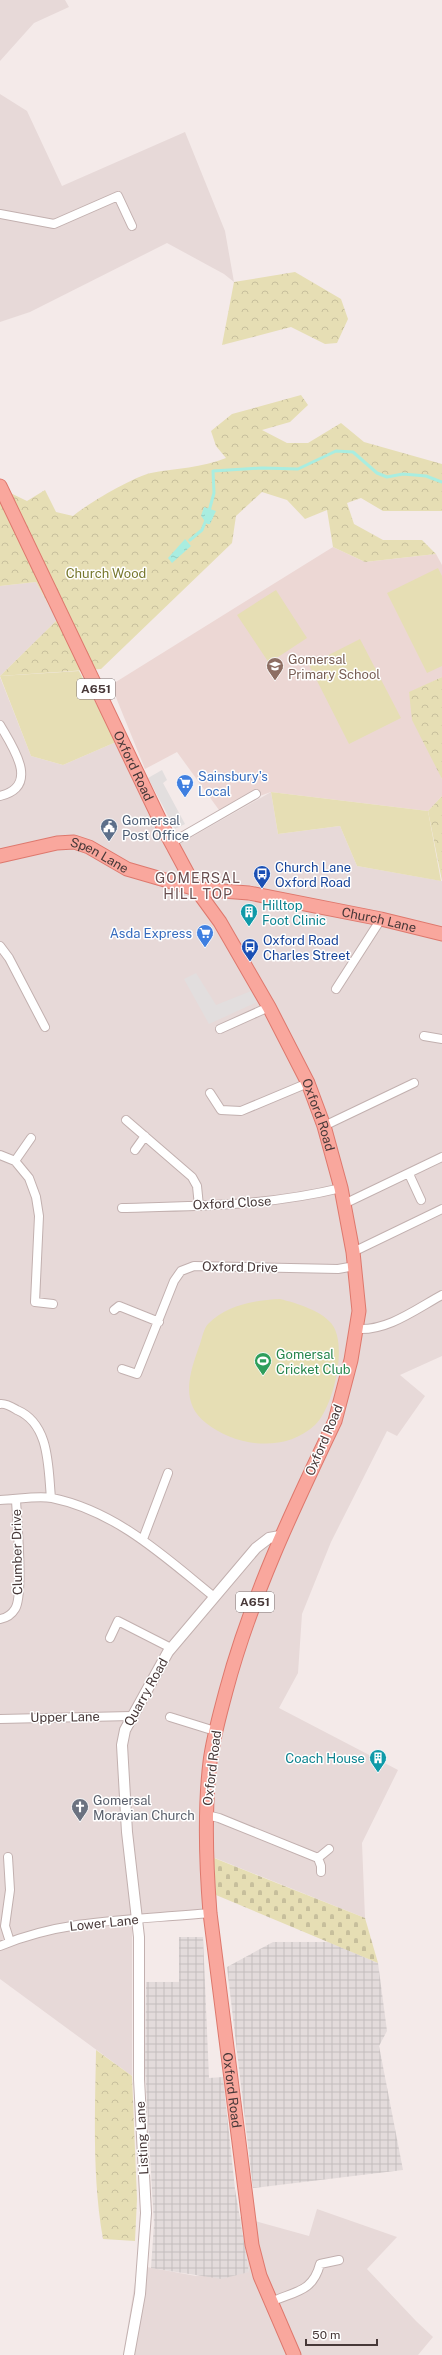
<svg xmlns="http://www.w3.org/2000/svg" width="442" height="2355" font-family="'Public Sans',sans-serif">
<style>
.residential{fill:#e7d9d8}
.industrial{fill:url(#industrial-grid)}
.education{fill:#ecd7d4}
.grass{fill:#e6deb4}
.forest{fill:url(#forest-crowns)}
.cemetery{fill:url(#cemetery-stones)}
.parking{fill:#e2dede}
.water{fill:url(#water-ripples)}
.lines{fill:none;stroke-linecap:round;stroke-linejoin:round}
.stream{stroke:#a9ede0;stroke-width:3}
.minor-casing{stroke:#c2b0af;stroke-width:10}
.tertiary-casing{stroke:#c2b0af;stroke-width:12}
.primary-casing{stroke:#de786d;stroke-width:15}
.minor{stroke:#fff;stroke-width:8}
.tertiary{stroke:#fff;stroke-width:10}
.primary{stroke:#f9a79d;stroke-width:13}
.labels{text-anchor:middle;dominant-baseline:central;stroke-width:3;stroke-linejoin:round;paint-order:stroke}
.shield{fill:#fff;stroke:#7e7474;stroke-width:1}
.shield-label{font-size:12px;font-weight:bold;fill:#473838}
.park-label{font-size:13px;fill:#76772d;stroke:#fff}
.education-label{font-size:13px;fill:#785e54;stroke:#fff;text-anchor:start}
.street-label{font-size:13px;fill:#473838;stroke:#fff}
.shop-label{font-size:13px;fill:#366cbe;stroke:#fff;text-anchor:start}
.service-label{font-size:13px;fill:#4e5e75;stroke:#fff;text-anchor:start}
.transit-label{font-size:13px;fill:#164399;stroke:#fff;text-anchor:start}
.culture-label{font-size:13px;fill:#0d838f;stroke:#fff;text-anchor:start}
.leisure-label{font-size:13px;fill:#27864d;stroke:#fff;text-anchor:start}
.worship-label{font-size:13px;fill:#5b616d;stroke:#fff;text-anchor:start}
.neighbourhood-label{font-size:14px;letter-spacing:1px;fill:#6a4f50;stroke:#fff}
</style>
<defs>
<pattern id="industrial-grid" width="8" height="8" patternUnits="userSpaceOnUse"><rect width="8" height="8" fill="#e3dbdb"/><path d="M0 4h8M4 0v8" fill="none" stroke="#c4bdbd"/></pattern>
<pattern id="forest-crowns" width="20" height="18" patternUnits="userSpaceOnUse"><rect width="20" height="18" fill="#e6deb4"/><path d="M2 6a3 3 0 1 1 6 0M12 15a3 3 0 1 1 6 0" fill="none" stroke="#c7bf9c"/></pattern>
<pattern id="cemetery-stones" width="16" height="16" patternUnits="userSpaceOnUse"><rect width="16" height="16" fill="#e6deb4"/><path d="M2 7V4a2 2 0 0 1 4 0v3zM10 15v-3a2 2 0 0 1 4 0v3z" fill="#c7bf9c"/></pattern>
<pattern id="water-ripples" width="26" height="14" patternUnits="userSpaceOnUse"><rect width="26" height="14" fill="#a9ede0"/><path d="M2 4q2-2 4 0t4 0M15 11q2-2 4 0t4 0" fill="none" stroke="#93ccc1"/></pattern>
</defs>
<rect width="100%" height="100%" fill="#f4eae9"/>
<path class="residential" d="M0 0H65L69 7 34 23 0 61Z
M0 94 27 111 62 186 185 132 225 231 234 282 224 274 167 243 30 312 0 322Z
M36 582 57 620 0 676V586Z
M0 677 31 756 63 765 116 742 167 851 271 792 278 834 340 826 357 866 442 881V1356L400 1375 425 1396 397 1436 387 1431 331 1542 302 1614 298 1673 279 1708 398 1770 362 1843 365 1918 215 1858 217 1911 132 1918V2076L0 1979Z
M317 2209 397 2237 367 2269 416 2321 433 2337 418 2355H123L136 2276V2265L196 2276 249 2272 240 2217 309 2236Z"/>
<path class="industrial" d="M179 1937H203L209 2078 223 2077 235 2189 249 2272 221 2279 151 2268 154 2224 145 2069 146 1982H179Z
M273 1942H329L378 1963 387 2031 379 2046 403 2170 253 2188 227 1967Z"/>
<path class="education" d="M333 547 365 562 436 554 442 565V677L409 693 442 779V796L428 811 271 792 219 810 177 752 145 769 111 685Z"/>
<path class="grass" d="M438 568 442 576V666L427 673 387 593Z
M276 590 307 638 269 663 237 615Z
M360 639 401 718 349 744 309 665Z
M79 671 116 742 63 765 31 756 0 676Z
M271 792 428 811 441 881 357 866 340 826 278 834Z
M280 1299C296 1303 320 1310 331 1323 349 1344 333 1408 315 1425 285 1453 236 1447 206 1423 179 1402 190 1372 200 1344 202 1338 204 1328 208 1324 226 1305 255 1300 280 1299Z"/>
<path class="forest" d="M295 272 341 299 348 319 337 343 325 344 291 327 222 345 234 282Z
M301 395 308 405 290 422 262 430 287 443H308L341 423 364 442 442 464V511H383L361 498 347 503 354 524 383 540H422L436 554 365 562 333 547 327 510 305 519 287 500 262 492 236 516 232 543 101 669 0 676 57 620 36 582 0 586V488L27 501 45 490 56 512 73 516C87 504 133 477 151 473 176 468 202 468 226 458L216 446 211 431 232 414Z
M442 677V779L412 720 409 692Z
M442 796V881L428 811Z
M96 2050 132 2076 137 2199 135 2241 103 2239C92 2176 95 2114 96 2050Z"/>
<path class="cemetery" d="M214 1858 365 1918 378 1963 216 1895Z"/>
<path class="parking" d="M162 770 167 780 163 783 185 824 175 829 148 778Z
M196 973 216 1005 251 991 257 1002 209 1024 184 979Z"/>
<path class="water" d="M204 507 216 511 210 524H207L201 516Z
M185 539 191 546 172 563 168 558Z"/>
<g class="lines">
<path class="stream" d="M209 511 214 493 213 471 262 468 298 469 336 451 353 452 377 473 387 477 403 474 426 476 442 482
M190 540 202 530 206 520"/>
<defs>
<path id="minor" d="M0 214 54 224 118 196 132 226
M0 725C12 746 41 786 0 796
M171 843 256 794
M0 946 9 958 45 1027
M336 989 381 919
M220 1029 269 1007
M424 1036 442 1039
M210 1093 221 1110 241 1111 308 1083
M126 1120 192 1177 197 1186 199 1206
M324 1126 414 1083
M135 1150 145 1136
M0 1155 15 1161 29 1178 36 1197 39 1216 35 1302 53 1304
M15 1161 31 1138
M409 1174 421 1200
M344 1204 442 1157
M122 1208C198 1206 267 1206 341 1188
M353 1252 442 1209
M114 1310 119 1306 159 1322
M357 1329C388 1331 416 1309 442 1295
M122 1369 137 1374 174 1281 181 1271 194 1266 338 1269 355 1266
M0 1404C6 1403 12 1407 17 1410 50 1424 48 1467 51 1498
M0 1500C16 1500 36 1495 52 1498 116 1511 165 1557 213 1596
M143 1539 168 1473
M0 1619C6 1618 12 1614 15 1609 24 1596 17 1520 16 1500
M110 1638 118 1621 171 1648
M170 1717 215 1731
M0 1719 131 1716
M207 1815 219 1818 318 1858 329 1849
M8 1857 10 1890 5 1926 10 1942
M318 1858 321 1866V1872
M0 1946C66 1918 139 1920 210 1913
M271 2302C295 2291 313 2292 320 2264L339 2260"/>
<path id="tertiary" d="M129 2355 140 2294 146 2213 139 2079V1937L127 1832 122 1745 125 1730 168 1652 256 1548 269 1538 280 1536"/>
<g id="primary">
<path id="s1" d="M0 486 167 835 196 889 220 922 269 1007 308 1083 324 1126 341 1188 353 1252 359 1311 351 1360 335 1421C293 1509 251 1597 226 1691 220 1714 213 1738 210 1762 204 1812 206 1863 210 1913L252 2245 260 2276 294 2355"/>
<path id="s2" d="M0 856 57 843 74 842 89 847 127 869 196 889 249 893 381 919 442 934"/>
</g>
</defs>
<use href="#minor" class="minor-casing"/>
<use href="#tertiary" class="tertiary-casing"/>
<use href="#primary" class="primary-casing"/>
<use href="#minor" class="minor"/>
<use href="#tertiary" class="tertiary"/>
<use href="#primary" class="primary"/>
</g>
<defs>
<symbol id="school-pin" viewBox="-11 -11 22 30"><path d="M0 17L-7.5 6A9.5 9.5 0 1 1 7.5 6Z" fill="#8d6e63" stroke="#fff"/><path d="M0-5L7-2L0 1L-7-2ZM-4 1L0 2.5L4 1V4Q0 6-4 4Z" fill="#fff"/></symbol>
<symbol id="supermarket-pin" viewBox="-11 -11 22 30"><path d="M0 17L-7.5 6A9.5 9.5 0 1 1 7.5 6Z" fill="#3f7fe0" stroke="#fff"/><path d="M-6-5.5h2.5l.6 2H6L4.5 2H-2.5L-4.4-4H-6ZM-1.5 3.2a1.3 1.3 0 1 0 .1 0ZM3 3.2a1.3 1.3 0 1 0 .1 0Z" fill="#fff"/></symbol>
<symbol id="civic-pin" viewBox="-11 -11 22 30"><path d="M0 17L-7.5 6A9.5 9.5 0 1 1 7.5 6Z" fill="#5c6f8a" stroke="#fff"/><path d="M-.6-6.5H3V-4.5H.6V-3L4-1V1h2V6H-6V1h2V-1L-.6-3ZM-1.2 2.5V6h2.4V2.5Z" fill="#fff"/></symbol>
<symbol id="bus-pin" viewBox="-11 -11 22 30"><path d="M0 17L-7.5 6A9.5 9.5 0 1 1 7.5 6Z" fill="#1a4fb4" stroke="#fff"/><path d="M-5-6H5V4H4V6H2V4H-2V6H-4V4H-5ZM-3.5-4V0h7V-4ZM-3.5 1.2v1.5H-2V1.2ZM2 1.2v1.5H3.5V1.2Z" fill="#fff"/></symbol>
<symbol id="building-pin" viewBox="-11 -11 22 30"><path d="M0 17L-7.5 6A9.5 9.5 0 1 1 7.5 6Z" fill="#0f9aa8" stroke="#fff"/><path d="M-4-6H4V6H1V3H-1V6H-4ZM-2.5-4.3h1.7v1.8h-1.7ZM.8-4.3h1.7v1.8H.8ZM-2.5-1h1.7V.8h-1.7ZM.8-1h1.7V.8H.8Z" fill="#fff"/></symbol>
<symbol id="stadium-pin" viewBox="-11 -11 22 30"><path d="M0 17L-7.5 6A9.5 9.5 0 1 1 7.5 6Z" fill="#2e9e5b" stroke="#fff"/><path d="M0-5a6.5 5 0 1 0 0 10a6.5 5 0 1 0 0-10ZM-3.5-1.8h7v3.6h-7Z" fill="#fff"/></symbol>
<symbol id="church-pin" viewBox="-11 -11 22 30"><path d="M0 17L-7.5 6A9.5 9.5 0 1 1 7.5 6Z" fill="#6b7280" stroke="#fff"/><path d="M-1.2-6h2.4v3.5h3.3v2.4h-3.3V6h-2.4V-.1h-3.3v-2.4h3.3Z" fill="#fff"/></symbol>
</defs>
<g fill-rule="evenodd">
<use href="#school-pin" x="265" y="656" width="20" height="27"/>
<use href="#supermarket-pin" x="175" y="773" width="20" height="27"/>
<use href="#civic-pin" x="99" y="817" width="20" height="27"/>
<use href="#bus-pin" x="252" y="864" width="20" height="27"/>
<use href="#building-pin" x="239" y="902" width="20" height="27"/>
<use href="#supermarket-pin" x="195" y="923" width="20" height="27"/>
<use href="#bus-pin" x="240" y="937" width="20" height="27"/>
<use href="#stadium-pin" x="253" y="1351" width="20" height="27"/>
<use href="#building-pin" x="368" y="1748" width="20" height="27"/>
<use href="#church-pin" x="70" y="1797" width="20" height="27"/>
</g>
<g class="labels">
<g class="shield">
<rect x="77" y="679" width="38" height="20" rx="3"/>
<rect x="236" y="1592" width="38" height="20" rx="3"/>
</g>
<g class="shield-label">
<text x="96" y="689">A651</text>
<text x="255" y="1602">A651</text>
</g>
<g class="park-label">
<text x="106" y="573">Church Wood</text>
</g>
<g class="education-label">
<text x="288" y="659">Gomersal<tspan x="288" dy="15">Primary School</tspan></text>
</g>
<g class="street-label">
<text stroke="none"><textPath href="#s1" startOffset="310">Oxford Road</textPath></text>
<text stroke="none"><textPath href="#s2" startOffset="104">Spen Lane</textPath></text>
<text stroke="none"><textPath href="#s2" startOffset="393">Church Lane</textPath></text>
<text stroke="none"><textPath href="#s1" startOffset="706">Oxford Road</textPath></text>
<text transform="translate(232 1203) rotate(-3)">Oxford Close</text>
<text transform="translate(240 1267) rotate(1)">Oxford Drive</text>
<text transform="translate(324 1440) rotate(-67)">Oxford Road</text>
<text transform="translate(17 1552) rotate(-91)">Clumber Drive</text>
<text transform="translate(146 1692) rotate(-61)">Quarry Road</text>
<text transform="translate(65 1717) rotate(-1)">Upper Lane</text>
<text transform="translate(212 1768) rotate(-83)">Oxford Road</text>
<text transform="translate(104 1923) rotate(-6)">Lower Lane</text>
<text stroke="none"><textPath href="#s1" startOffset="1714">Oxford Road</textPath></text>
<text transform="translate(142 2138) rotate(-93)">Listing Lane</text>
</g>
<g class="shop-label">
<text x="198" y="776">Sainsbury's<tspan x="198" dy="15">Local</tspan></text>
<text x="192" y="933" text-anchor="end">Asda Express</text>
</g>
<g class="service-label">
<text x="122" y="820">Gomersal<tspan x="122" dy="15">Post Office</tspan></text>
</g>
<g class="transit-label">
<text x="275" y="867">Church Lane<tspan x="275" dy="15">Oxford Road</tspan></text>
<text x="263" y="940">Oxford Road<tspan x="263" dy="15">Charles Street</tspan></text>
</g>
<g class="culture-label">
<text x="262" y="905">Hilltop<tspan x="262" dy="15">Foot Clinic</tspan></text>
<text x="365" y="1758" text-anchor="end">Coach House</text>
</g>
<g class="leisure-label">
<text x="276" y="1354">Gomersal<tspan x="276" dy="15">Cricket Club</tspan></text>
</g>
<g class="worship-label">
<text x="93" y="1800">Gomersal<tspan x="93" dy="15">Moravian Church</tspan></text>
</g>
<g class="neighbourhood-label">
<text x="198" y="878">GOMERSAL<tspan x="198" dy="16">HILL TOP</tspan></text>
</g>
</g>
<path d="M306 2339v6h71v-6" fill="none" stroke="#473838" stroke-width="2"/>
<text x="312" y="2339" font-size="12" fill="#473838" stroke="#ffffff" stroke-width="3" paint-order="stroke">50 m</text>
</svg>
